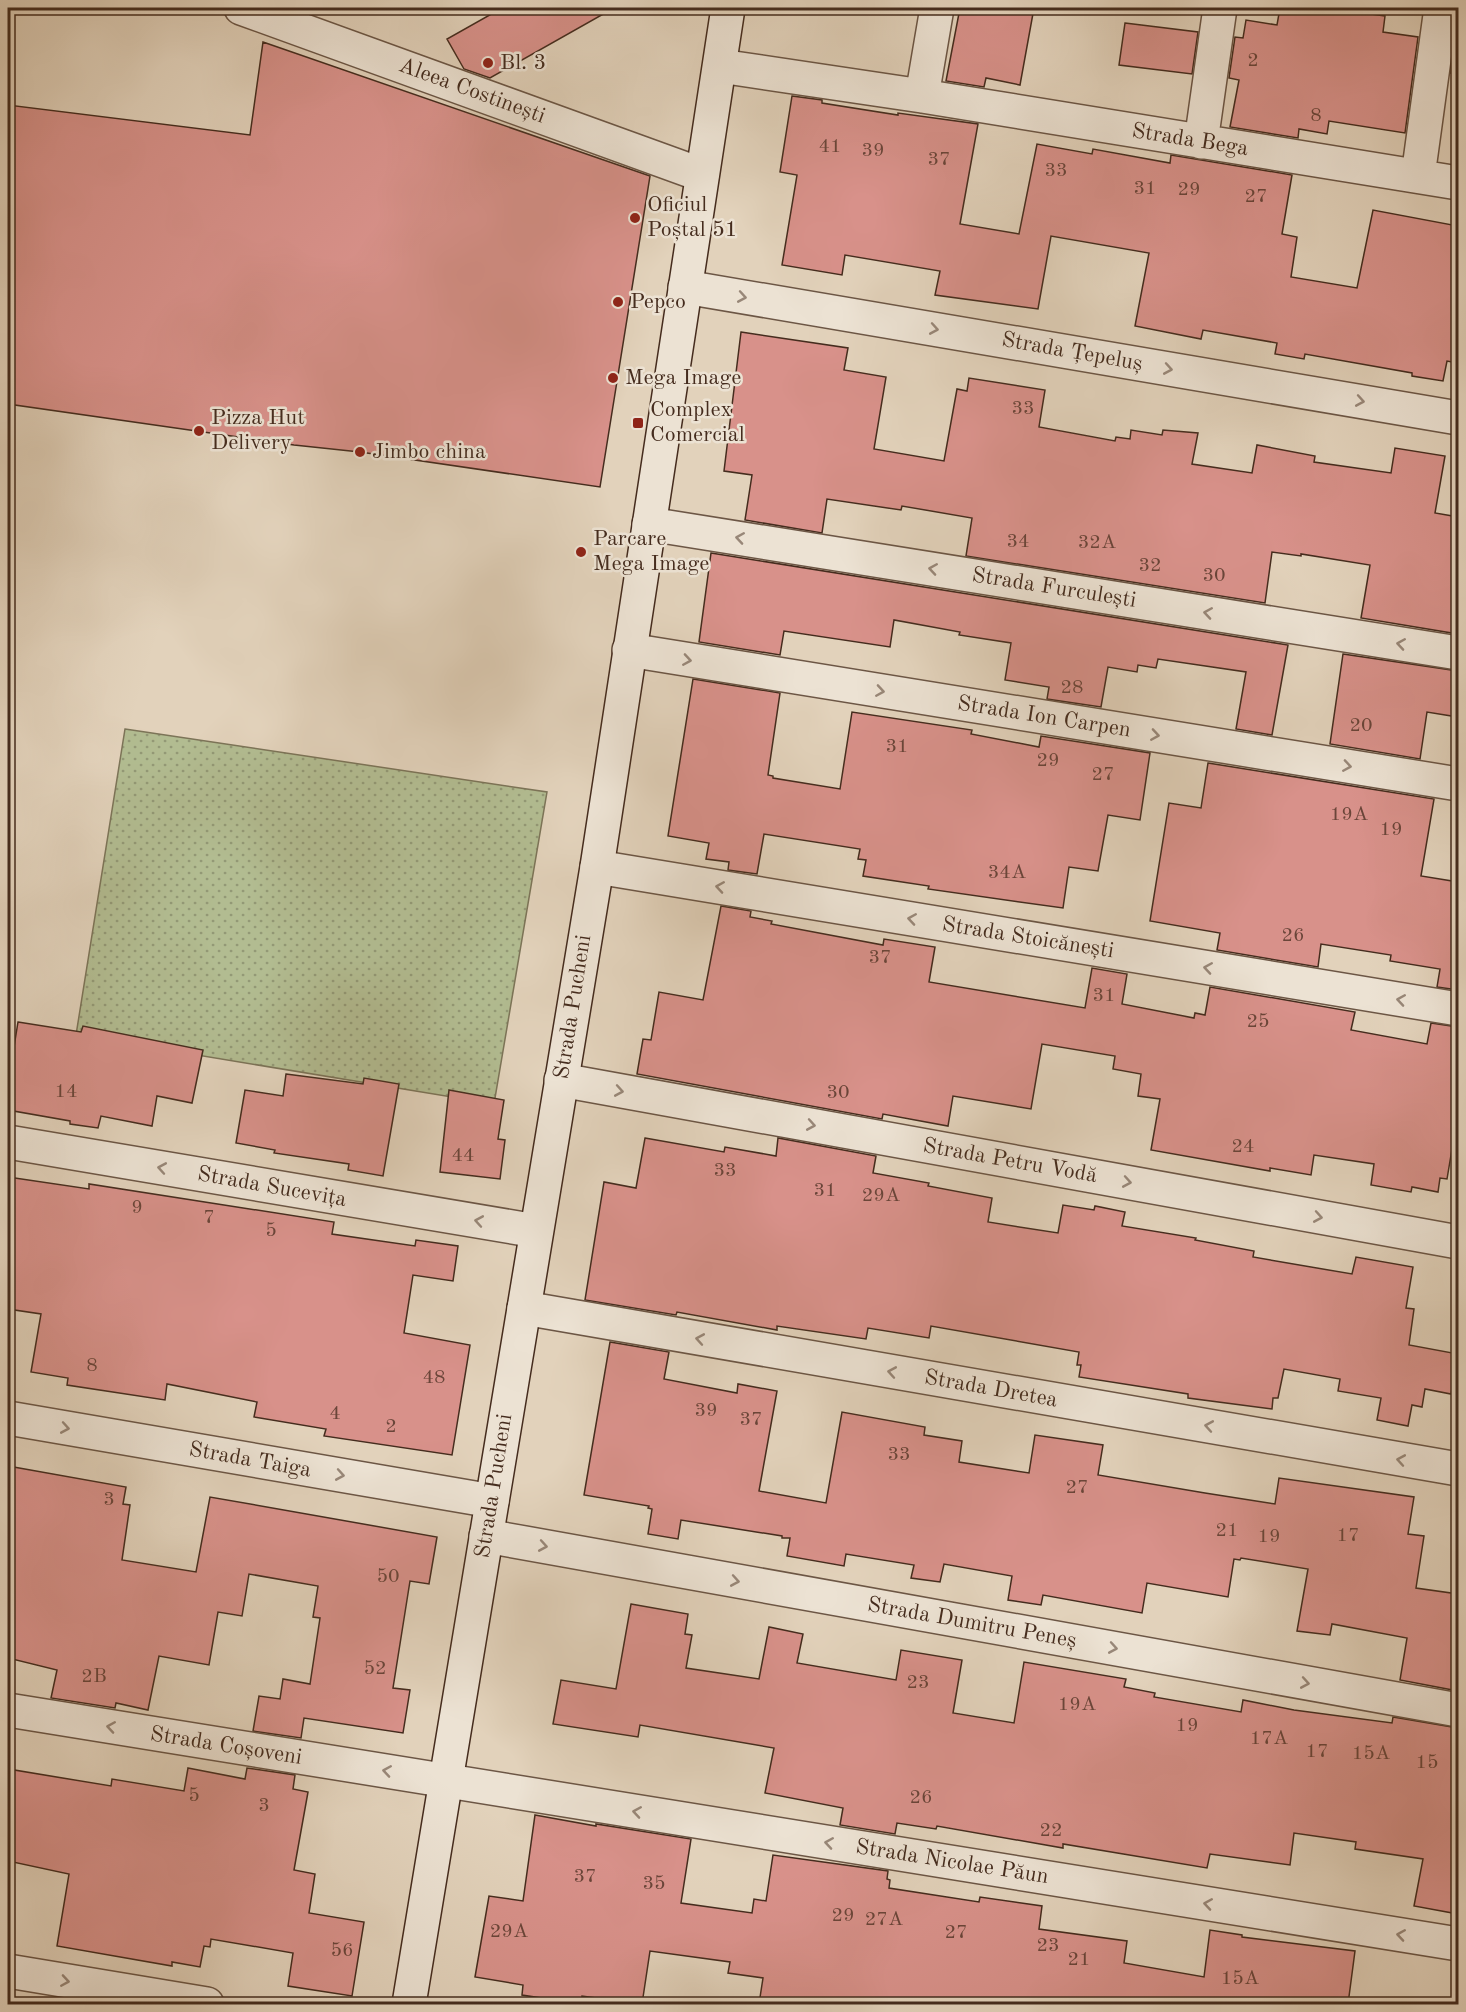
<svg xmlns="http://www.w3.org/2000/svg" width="1466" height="2012" font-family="'Old Standard TT',serif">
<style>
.grass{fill:url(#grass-dots);stroke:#7c7458;stroke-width:1.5}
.building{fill:#d8918a;stroke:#452c1e;stroke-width:1.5}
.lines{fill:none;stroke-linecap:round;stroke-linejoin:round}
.street-casing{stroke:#6c5645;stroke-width:36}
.secondary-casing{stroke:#452c1e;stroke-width:36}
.street{stroke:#ece2d3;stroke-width:33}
.secondary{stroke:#ece2d3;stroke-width:33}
.oneway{stroke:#988778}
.poi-dot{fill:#8f2418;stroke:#ece2d3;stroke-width:2}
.labels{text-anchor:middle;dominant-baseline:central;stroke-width:5;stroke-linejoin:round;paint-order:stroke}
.number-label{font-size:20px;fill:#6a4539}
.poi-label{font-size:22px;fill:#452c1e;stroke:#ece2d3;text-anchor:start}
.street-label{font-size:22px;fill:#452c1e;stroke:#ece2d3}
</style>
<defs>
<pattern id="grass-dots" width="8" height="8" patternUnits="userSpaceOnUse" patternTransform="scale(1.5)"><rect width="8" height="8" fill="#b2bc91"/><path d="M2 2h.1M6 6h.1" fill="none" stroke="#939976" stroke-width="1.8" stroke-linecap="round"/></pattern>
</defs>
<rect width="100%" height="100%" fill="#e2d2bb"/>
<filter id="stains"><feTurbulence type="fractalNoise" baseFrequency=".00333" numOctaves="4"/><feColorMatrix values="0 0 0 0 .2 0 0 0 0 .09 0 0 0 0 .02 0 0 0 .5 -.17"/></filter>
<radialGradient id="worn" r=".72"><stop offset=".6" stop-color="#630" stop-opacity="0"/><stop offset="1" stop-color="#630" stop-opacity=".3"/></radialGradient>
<path class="grass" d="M125 729 547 792 494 1104 76 1035Z"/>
<path class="building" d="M502 8H614L490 78 464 69 447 39Z
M960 8H1034L1020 85 986 78 984 87 946 81Z
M1280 8H1329L1385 16 1383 32 1418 37 1405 133 1329 121 1327 134 1299 129 1298 138 1230 127 1239 80 1229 78 1235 37 1243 38 1246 20 1277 25Z
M1125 23 1198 32 1192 74 1119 65Z
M263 42 650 176 600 487 360 452 294 445 8 404V105L250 135Z
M1455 43 1458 44V74L1451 73Z
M792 96 822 100V103L898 115V113L978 124 960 224 1019 234 1037 144 1092 154 1093 149 1170 163 1171 155 1292 175 1282 234 1297 237 1291 277 1357 288 1373 210 1458 226V363L1447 361 1443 381 1412 376V373L1305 354 1304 359 1275 354 1277 343 1203 330 1201 339 1135 326 1149 253 1051 236 1038 309 935 295 940 271 845 255 842 275 782 265 797 175 780 172Z
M741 332 848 348 844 370 886 377 874 449 944 461 957 389 967 391 969 378 1045 390 1039 427 1115 441 1116 437 1130 439 1131 430 1162 435 1163 430 1198 433 1192 464 1252 473 1257 445 1315 456 1314 462 1391 473 1395 448 1445 456 1435 513 1458 517V634L1361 618 1370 565 1301 554V556L1272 552 1265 603 966 556 972 518 902 506 901 510 827 499 822 533 745 520 752 475 724 471Z
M711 553 1288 645 1272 735 1236 729 1246 672 1158 659 1156 668 1138 665 1137 672 1108 667 1101 707 1047 699 1049 687 1005 680 1011 643 959 635 960 632 894 620 890 647 784 631 780 655 699 642Z
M1343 654 1458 671V717L1427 712 1420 759 1330 744Z
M693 679 780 693 768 775 773 776V778L840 789 852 712 972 730 971 734 1039 747 1041 736 1150 753 1140 820 1108 815 1098 871 1069 867 1063 908 928 889 929 886 863 876 866 860 858 859 860 849 764 834 757 874 728 870 729 862 706 859 709 843 668 836Z
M1208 763 1434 799 1421 876 1458 882V990L1437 987 1440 969 1390 961 1391 955 1321 944 1318 967 1217 950 1220 933 1150 921 1169 803 1201 808Z
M721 906 751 911 750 917 772 921 771 924 883 945 884 939 935 947 929 982 1085 1008 1092 968 1127 974 1122 1004 1194 1018 1195 1013 1205 1015 1210 987 1355 1012 1351 1030 1427 1044 1431 1023 1458 1027V1113L1447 1179 1440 1178 1438 1192 1412 1187 1411 1192 1371 1185 1374 1164 1314 1155 1311 1175 1270 1168V1171L1151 1150 1160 1099 1138 1096 1141 1074 1113 1069 1115 1056 1042 1044 1031 1109 953 1096 948 1126 883 1114 882 1119 637 1074 643 1039 651 1040 659 992 703 1000Z
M18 1022 81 1032 83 1026 203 1050 192 1103 157 1096 152 1126 101 1116 98 1128 70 1124V1121L8 1110V1084Z
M286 1074 363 1084 364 1078 399 1084 383 1176 348 1170 349 1164 274 1153 275 1150 236 1143 245 1090 283 1096Z
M449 1090 504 1100 498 1139 505 1140 500 1179 440 1172Z
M645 1138 724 1152 725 1147 776 1156 778 1138 876 1156 873 1173 929 1183 928 1186 992 1198 988 1222 1058 1233 1063 1205 1094 1210 1095 1206 1125 1212 1122 1226 1196 1238 1195 1240 1254 1251 1253 1257 1352 1274 1356 1257 1413 1267 1406 1308 1414 1309 1409 1345 1458 1354 1451 1394 1425 1389 1422 1407 1412 1405 1408 1426 1377 1420 1381 1398 1338 1391 1340 1379 1284 1369 1278 1398H1273L1272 1409 1188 1398V1394L1079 1377 1081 1365H1077L1079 1352 931 1326 929 1338 868 1328 866 1339 777 1326V1330L677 1312 676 1315 585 1300 604 1182 636 1188Z
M8 1177 89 1189V1184L334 1222 332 1234 415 1246 416 1240 458 1246 453 1281 413 1275 404 1333 470 1345 452 1455 324 1436 326 1429 254 1417 257 1402 167 1384 165 1400 67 1385 68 1378 31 1372 41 1314 8 1309Z
M610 1342 669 1352 664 1379 737 1393 738 1384 777 1391 759 1491 826 1503 842 1412 925 1427 924 1435 962 1441 959 1462 1029 1473 1035 1435 1103 1445 1098 1475 1205 1493 1275 1504 1279 1478 1414 1497 1408 1534 1424 1536 1416 1588 1458 1594 1454 1628 1458 1629V1691L1400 1680 1407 1638 1332 1624 1330 1635 1297 1631 1308 1569 1241 1558 1240 1560 1234 1559 1228 1597 1147 1583 1142 1613 1043 1595 1041 1605 1008 1600 1012 1576 944 1564 940 1582 911 1578 914 1565 846 1554 844 1566 787 1556 790 1538H782V1536L681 1520 678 1539 648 1534 652 1509 648 1508 649 1506 584 1495Z
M8 1466 126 1487 123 1504 130 1505 122 1560 196 1572 210 1497 437 1537 429 1584 410 1581 393 1688 410 1690 403 1733 304 1718 301 1738 253 1731 259 1696 280 1699 283 1679 310 1684 320 1618 313 1617 318 1586 249 1574 242 1616 218 1612 209 1665 159 1656 148 1710 116 1703 115 1708 51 1698 57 1670 8 1658Z
M631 1604 688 1614 685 1634 692 1635 686 1668 759 1679 769 1627 803 1634 797 1663 896 1680 901 1650 962 1660 953 1713 1014 1723 1024 1662 1126 1679 1124 1687 1155 1693 1154 1697 1241 1712 1243 1700 1294 1710 1392 1723 1393 1717 1458 1728V1914L1414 1906 1423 1859 1355 1849 1356 1842 1294 1833 1290 1865 1210 1854 1207 1868 1063 1844V1848L937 1826 936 1829 897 1823 895 1834 840 1825 843 1808 765 1793 774 1748 640 1725 638 1737 553 1724 561 1680 616 1689Z
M188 1768 245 1779 247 1768 295 1775 293 1789 308 1792 294 1870 315 1874 309 1913 364 1922 352 1996 288 1986 293 1953 211 1939 210 1947 204 1946 200 1967 172 1962V1966L57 1946 69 1874 8 1861V1769L111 1786 112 1779 184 1791Z
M535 1815 596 1826V1824L691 1839 681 1903 752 1913 754 1899 766 1901 773 1855 888 1871 887 1879 890 1880 889 1888 979 1902 980 1897 1042 1906 1039 1929 1127 1941 1124 1963 1204 1977 1210 1930 1242 1935V1937L1355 1951 1348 2004H759L763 1978 728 1973 730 1962 650 1951 642 2004 582 1996 581 2004 522 1995 523 1985 475 1977 489 1896 523 1901Z"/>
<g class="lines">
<defs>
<path id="street" d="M241 8 702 175
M720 66 922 96 1458 183
M922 96 937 8
M1201 142 1220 8
M1418 176 1441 8
M685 287 1458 418
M649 524 1458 653
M629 650 1458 784
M597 867 1458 1009
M561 1080 1458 1242
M8 1142 536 1231
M524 1308 1458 1469
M8 1418 492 1501
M486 1536 1458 1710
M8 1710 1458 1944
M8 1971 207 2004"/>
<path id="secondary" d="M409 2004 597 867 728 8"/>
</defs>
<use href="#street" class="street-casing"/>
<use href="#secondary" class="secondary-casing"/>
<use href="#street" class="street"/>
<use href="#secondary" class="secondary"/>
</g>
<defs><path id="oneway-chevron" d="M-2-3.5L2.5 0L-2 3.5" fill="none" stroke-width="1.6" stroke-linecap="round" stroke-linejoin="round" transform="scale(1.5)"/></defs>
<g class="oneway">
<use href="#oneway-chevron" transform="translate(742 297) rotate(10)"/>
<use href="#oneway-chevron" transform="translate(934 329) rotate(10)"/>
<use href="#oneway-chevron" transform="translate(1168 369) rotate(10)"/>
<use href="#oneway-chevron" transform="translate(1360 401) rotate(10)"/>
<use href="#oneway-chevron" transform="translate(740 538) rotate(-171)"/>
<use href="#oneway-chevron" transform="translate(933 569) rotate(-171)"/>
<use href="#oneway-chevron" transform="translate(1208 613) rotate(-171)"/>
<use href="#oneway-chevron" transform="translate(1401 644) rotate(-171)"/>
<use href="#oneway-chevron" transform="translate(687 660) rotate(9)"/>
<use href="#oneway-chevron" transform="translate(880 691) rotate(9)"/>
<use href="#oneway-chevron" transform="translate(1155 735) rotate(9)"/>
<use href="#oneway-chevron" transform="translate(1347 766) rotate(9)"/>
<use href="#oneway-chevron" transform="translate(720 887) rotate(-171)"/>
<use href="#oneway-chevron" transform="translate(912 919) rotate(-171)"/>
<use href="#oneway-chevron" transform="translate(1208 968) rotate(-171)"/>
<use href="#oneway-chevron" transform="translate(1401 1000) rotate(-171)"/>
<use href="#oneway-chevron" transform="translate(619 1091) rotate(10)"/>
<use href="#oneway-chevron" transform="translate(811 1125) rotate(10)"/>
<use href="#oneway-chevron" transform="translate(162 1168) rotate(-170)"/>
<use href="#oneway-chevron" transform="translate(1127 1182) rotate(10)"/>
<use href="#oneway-chevron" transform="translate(1318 1217) rotate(10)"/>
<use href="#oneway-chevron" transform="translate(479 1221) rotate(-170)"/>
<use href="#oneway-chevron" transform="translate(700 1339) rotate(-170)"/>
<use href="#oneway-chevron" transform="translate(892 1372) rotate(-170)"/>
<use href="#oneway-chevron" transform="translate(1209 1426) rotate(-170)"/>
<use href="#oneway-chevron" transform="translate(65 1428) rotate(10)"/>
<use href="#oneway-chevron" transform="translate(1401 1460) rotate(-170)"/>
<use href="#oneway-chevron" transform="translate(340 1475) rotate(10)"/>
<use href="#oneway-chevron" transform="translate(543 1546) rotate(10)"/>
<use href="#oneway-chevron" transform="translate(735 1581) rotate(10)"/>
<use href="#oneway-chevron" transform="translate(1113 1648) rotate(10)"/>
<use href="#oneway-chevron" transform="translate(1305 1683) rotate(10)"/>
<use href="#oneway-chevron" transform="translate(111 1727) rotate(-171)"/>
<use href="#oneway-chevron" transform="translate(387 1771) rotate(-171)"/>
<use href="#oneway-chevron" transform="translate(637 1812) rotate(-171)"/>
<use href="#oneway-chevron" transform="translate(829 1843) rotate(-171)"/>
<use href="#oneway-chevron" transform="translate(1208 1904) rotate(-171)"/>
<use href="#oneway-chevron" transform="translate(1401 1935) rotate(-171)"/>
<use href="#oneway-chevron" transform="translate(65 1981) rotate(9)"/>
</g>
<g class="poi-dot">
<circle cx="488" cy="63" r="6"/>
<circle cx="635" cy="218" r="6"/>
<circle cx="618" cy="302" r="6"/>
<circle cx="613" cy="378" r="6"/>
<rect x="632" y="417" width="12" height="12" rx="3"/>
<circle cx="199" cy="431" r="6"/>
<circle cx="360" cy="452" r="6"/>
<circle cx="581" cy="552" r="6"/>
</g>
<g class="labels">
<g class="number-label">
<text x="1253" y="61">2</text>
<text x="1316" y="116">8</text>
<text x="830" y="147">41</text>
<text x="873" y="151">39</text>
<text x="939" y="160">37</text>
<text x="1056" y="171">33</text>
<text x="1145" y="189">31</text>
<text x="1189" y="190">29</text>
<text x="1256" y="197">27</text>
<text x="1023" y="409">33</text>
<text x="1018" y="542">34</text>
<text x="1097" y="543">32A</text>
<text x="1150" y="566">32</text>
<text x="1214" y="576">30</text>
<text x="1072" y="688">28</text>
<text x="1361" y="726">20</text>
<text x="897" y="747">31</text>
<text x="1048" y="761">29</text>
<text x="1103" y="775">27</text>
<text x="1349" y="815">19A</text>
<text x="1391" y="830">19</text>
<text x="1007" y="873">34A</text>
<text x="1293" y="936">26</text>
<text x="880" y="958">37</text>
<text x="1104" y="996">31</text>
<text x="1258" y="1022">25</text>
<text x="66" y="1092">14</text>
<text x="838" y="1093">30</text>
<text x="1243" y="1147">24</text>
<text x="463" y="1156">44</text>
<text x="725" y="1171">33</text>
<text x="825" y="1191">31</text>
<text x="881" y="1196">29A</text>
<text x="137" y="1208">9</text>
<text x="209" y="1218">7</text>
<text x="271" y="1231">5</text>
<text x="92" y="1366">8</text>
<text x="434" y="1378">48</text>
<text x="706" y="1411">39</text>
<text x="335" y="1414">4</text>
<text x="751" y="1420">37</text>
<text x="391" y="1427">2</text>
<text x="899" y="1455">33</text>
<text x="1077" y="1488">27</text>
<text x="109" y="1500">3</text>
<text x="1227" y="1531">21</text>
<text x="1348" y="1536">17</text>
<text x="1269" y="1537">19</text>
<text x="388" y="1577">50</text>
<text x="375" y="1669">52</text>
<text x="94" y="1677">2B</text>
<text x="918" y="1683">23</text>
<text x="1077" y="1705">19A</text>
<text x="1187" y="1726">19</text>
<text x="1269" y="1739">17A</text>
<text x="1317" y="1752">17</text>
<text x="1371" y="1754">15A</text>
<text x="1427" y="1763">15</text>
<text x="194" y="1796">5</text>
<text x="921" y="1798">26</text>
<text x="264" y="1806">3</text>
<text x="1051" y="1831">22</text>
<text x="585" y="1877">37</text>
<text x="654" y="1884">35</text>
<text x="843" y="1916">29</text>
<text x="884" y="1920">27A</text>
<text x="509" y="1932">29A</text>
<text x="956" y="1933">27</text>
<text x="1048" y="1946">23</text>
<text x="342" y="1951">56</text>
<text x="1079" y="1960">21</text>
<text x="1240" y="1979">15A</text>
</g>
<g class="poi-label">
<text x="500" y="63">Bl. 3</text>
<text x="647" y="205">Oficiul<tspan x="647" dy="25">Poștal 51</tspan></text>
<text x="630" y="302">Pepco</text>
<text x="625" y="378">Mega Image</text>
<text x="650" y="410">Complex<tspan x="650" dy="25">Comercial</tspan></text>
<text x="211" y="418">Pizza Hut<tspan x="211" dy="25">Delivery</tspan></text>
<text x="372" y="452">Jimbo china</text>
<text x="593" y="539">Parcare<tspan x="593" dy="25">Mega Image</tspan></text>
</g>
<g class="street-label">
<text transform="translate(472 91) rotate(20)">Aleea Costinești</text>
<text transform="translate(1190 140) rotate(9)">Strada Bega</text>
<text transform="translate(1072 352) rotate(10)">Strada Țepeluș</text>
<text transform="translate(1054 588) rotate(9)">Strada Furculești</text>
<text transform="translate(1044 717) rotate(9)">Strada Ion Carpen</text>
<text transform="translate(1028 938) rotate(9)">Strada Stoicănești</text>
<text transform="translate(573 1007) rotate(-81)">Strada Pucheni</text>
<text transform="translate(1010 1161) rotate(10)">Strada Petru Vodă</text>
<text transform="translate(272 1187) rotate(10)">Strada Sucevița</text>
<text transform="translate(991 1389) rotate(10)">Strada Dretea</text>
<text transform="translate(250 1460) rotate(10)">Strada Taiga</text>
<text transform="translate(494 1486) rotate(-81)">Strada Pucheni</text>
<text transform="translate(972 1623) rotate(10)">Strada Dumitru Peneș</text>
<text transform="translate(226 1746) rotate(9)">Strada Coșoveni</text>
<text transform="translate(952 1862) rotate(9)">Strada Nicolae Păun</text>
</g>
</g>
<rect width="1466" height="2012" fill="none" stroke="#e2d2bb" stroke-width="30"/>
<rect x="9" y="9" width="1448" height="1994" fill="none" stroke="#452c1e" stroke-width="3"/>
<rect x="15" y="15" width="1436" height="1982" fill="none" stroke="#452c1e" stroke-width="1.5"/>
<rect width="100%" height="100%" filter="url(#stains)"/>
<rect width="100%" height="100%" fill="url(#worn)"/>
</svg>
